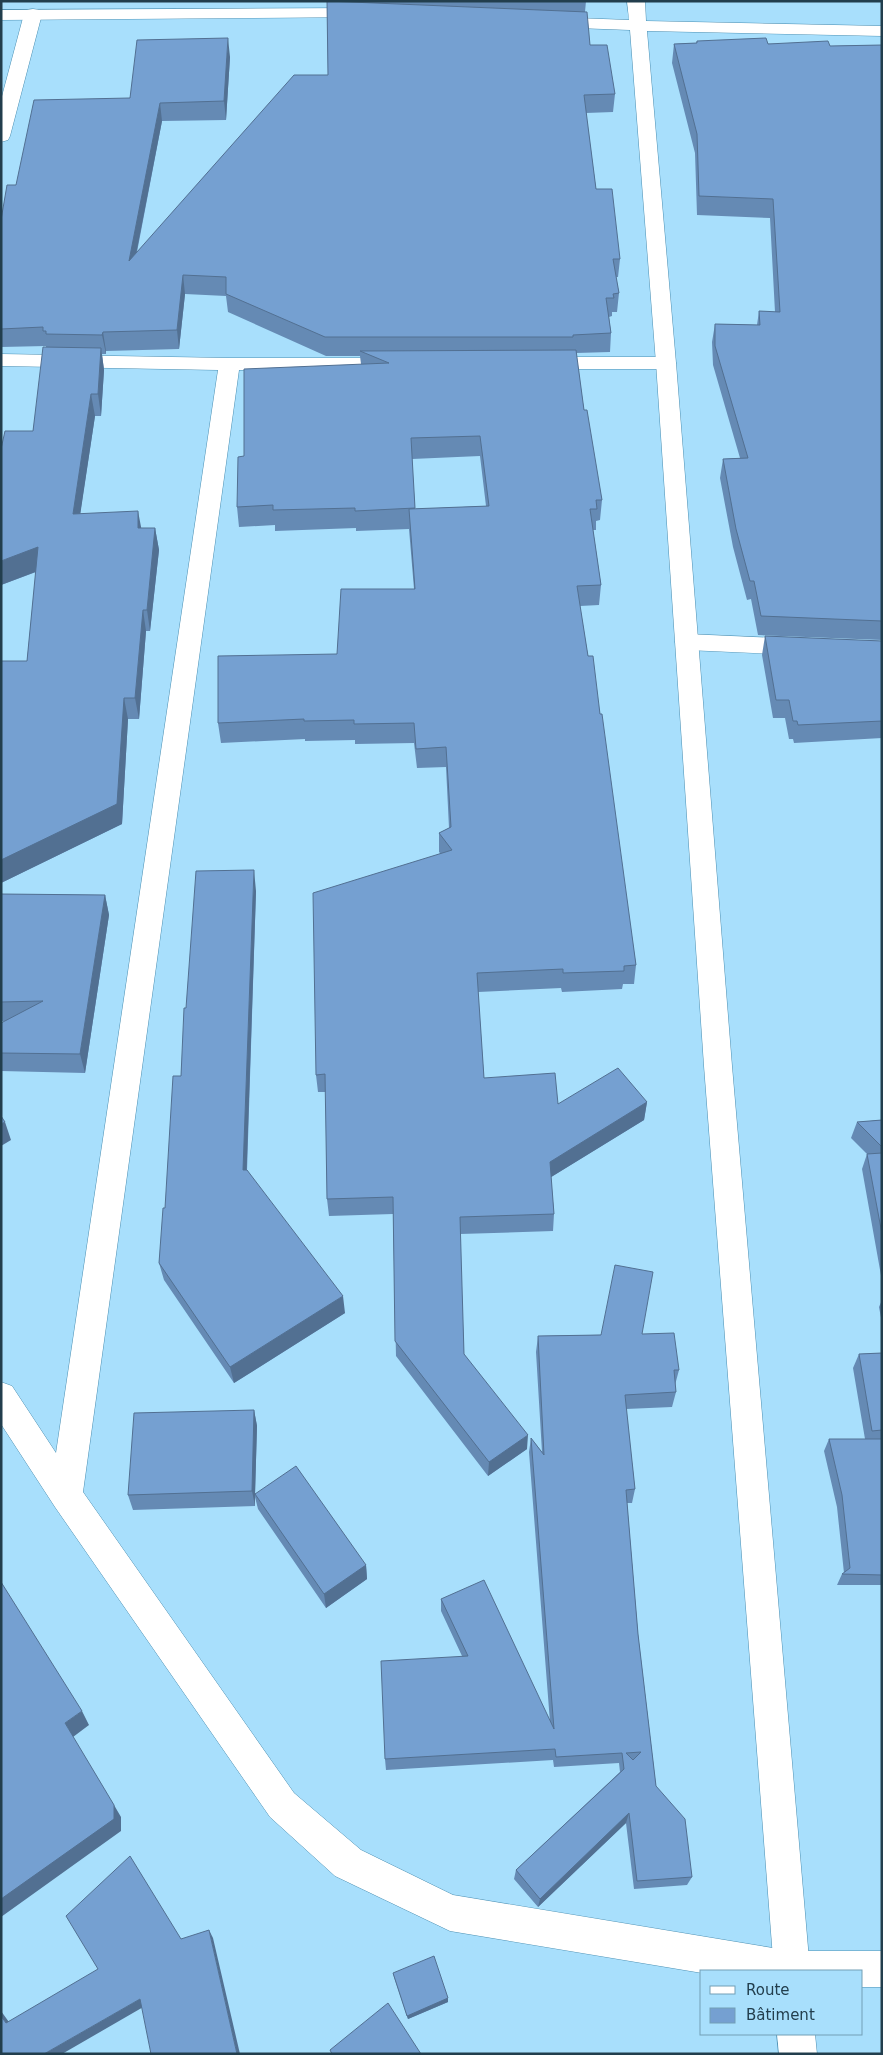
<svg xmlns="http://www.w3.org/2000/svg" width="883" height="2055" font-family="'DejaVu Sans',sans-serif">
<style>
.lines{fill:none;stroke-linecap:round;stroke-linejoin:round}
.minor-casing{stroke:#4b8fb2;stroke-width:1}
.tertiary-casing{stroke:#4b8fb2;stroke-width:1}
.minor{fill:#fff;fill-rule:evenodd}
.tertiary{fill:#fff;fill-rule:evenodd}
.wall{fill:#658ab4;fill-rule:evenodd}
.shaded-wall{fill:#527092}
.building{fill:#75a0d1;stroke:#527092;fill-rule:evenodd}
</style>
<rect width="100%" height="100%" fill="#a8dffc"/>
<g class="lines">
<defs>
<path id="minor" d="M33 9 39 10 42 14 10 136 8 140 1 142V100L24 14 27 10Z
M1 354 229 358H397L404 359 407 364 404 369 397 370H239L83 1492 294 1793 361 1850 453 1895 791 1951H882V1987H862V1971L702 1973 450 1931 335 1876 270 1817 55 1507 1 1424V1382L12 1386 56 1453 218 370 1 366Z
M540 357H666L673 358 676 363 673 368 666 369H540L533 368 530 363 533 358Z
M687 634 801 639 809 641 813 647 809 653 801 655 687 650 679 648 675 642 679 636Z"/>
<path id="tertiary" d="M627 1H645L646 21 882 26V36L647 31 676 363 732 1066 810 1971H774L704 1066 656 363 630 30 550 27 544 26 541 22 544 18 550 17 629 20Z
M365 8 371 9 374 13 371 17 1 20V10Z
M777 2034H815L817 2054H779Z"/>
</defs>
<use href="#minor" class="minor-casing"/>
<use href="#tertiary" class="tertiary-casing"/>
<use href="#minor" class="minor"/>
<use href="#tertiary" class="tertiary"/>
</g>
<path class="wall" d="M327 1H586L585 12 590 45 615 94 613 112 586 113 596 189 620 259 618 277H616L619 293 617 312H612V316L609 317 611 333 610 352 576 353 584 410 602 500 600 520 596 521V530H593L601 585 599 605 580 606 588 656 600 714 636 965 634 984H623L622 989 562 992 561 988 478 992 484 1078 558 1104 647 1102 644 1120 551 1177 554 1214 553 1231 460 1234 464 1354 527 1449 488 1476 396 1356 393 1214 329 1216 327 1199 326 1092H318L316 1075 440 853 439 852V833L449 828 446 767 417 768 414 743 355 744V740L305 741V739L221 743 218 723 337 654 414 589 409 529 356 531V528L275 531V525L239 527 237 507 244 456 361 364 360 356H326L228 312 226 296 185 294 179 349 106 351V354H102L104 370 101 416H95L80 514 141 528H155L159 550 150 631H146L139 719H128L122 824 1 883V661H27L36 572 1 585 33 431 46 347V346L1 347V220L16 185 130 98 230 57 226 120 162 121 137 252 328 75ZM480 456 486 506 415 509 412 459Z
M697 41 830 46 882 45V640L758 635 751 599 747 600 733 547 720 478 723 459 740 458 713 365 712 342 715 324 757 325 759 311 775 312 770 218 697 215 695 153 672 63 674 44 696 43Z
M765 636 882 641V738L794 743 793 739H789L785 718H773L762 655Z
M256 891 247 1171 345 1313 234 1383 164 1280 159 1263 181 1076 186 1008Z
M1 894 105 895 109 915 85 1073 1 1071V1023L5 1021H1Z
M882 1120V1281L862 1169 867 1154 851 1138 857 1122Z
M882 1300V1323L879 1307Z
M642 1334 679 1370 675 1385 676 1392 672 1407 626 1409 635 1489 632 1503H627L638 1634 656 1786 692 1877 687 1885 634 1889 626 1823 538 1907 514 1879 516 1870 620 1772 619 1763 554 1767 553 1760 386 1770 385 1759 462 1656 441 1611V1599L550 1722 529 1452 531 1438 542 1452 536 1352 538 1336Z
M882 1353V1585H837L842 1574 844 1573 837 1507 824 1451 829 1439H865L853 1368 859 1354Z
M254 1410 257 1426 255 1493 366 1565 367 1579 326 1608 258 1509 255 1497V1506L133 1510 128 1495Z
M393 1973 448 1998V2002L408 2019 394 1977Z"/>
<path class="shaded-wall" d="M228 38 230 57 226 120 224 101Z
M160 103 162 121 131 280 129 261Z
M183 275 185 294 179 349 177 330Z
M103 332 106 351V354L102 335Z
M101 348 104 370 101 416 98 394Z
M91 394 95 416 77 536 73 514Z
M138 511 142 532 138 528Z
M155 528 159 550 150 631 147 610Z
M38 547 43 569 1 585V561Z
M143 610 146 631 139 719 135 698Z
M124 698 128 719 122 824 1 883V860Z
M254 870 256 891 246 1188 243 1170Z
M105 895 109 915 85 1073 80 1054Z
M647 1102 644 1120 548 1179 550 1162Z
M5 1122 11 1140 1 1146V1124Z
M343 1296 345 1313 234 1383 230 1367Z
M254 1410 257 1426 255 1495V1494V1506L252 1491Z
M528 1435 527 1449 488 1476 489 1462Z
M366 1565 367 1579 326 1608 324 1594Z
M82 1711 89 1725 73 1737 65 1723Z
M114 1805 121 1817V1831L1 1917V1899Z
M629 1813 626 1823 538 1907 540 1899Z
M209 1930 213 1938 240 2054H237Z
M448 1998V2002L408 2019 407 2016Z
M140 1999 145 2006 62 2054H44Z
M1 2011 14 2029 6 2023 1 2016Z"/>
<path class="building" d="M327 1 587 12 590 45H607L615 94 584 95 596 189H612L620 259H613L619 293 613 294 614 298H606L611 333 573 335V337H325L226 294V277L183 275 177 330 103 332 102 335 46 334V331H43V327L1 329V220L7 185H16L34 100 130 98 137 40 228 38 224 101 160 103 129 261 294 75H328Z
M766 38 768 44 828 41 830 46 882 45V621L761 616 754 581H750L736 529 723 459 748 458 715 346V324L760 325 759 311 780 312 773 199 699 196 697 134 674 44 697 43V41Z
M43 347 101 348 98 394H91L73 514 138 511V528H155L147 610H143L135 698H124L117 804 1 860V661H27L38 547 1 561V449L5 431H33Z
M576 350 584 410H587L602 500H596L597 509H590L601 585 577 586 588 656H593L600 714H602L636 965 624 966V971L563 973V969L477 973 484 1078 555 1073 558 1104 618 1068 647 1102 550 1162 554 1214 460 1217 464 1354 528 1435 489 1462 395 1341 393 1197 327 1199 325 1074 316 1075 313 893 452 850 439 833 451 827 446 747 416 749 414 723 354 724V720L304 721V719L218 723V656L337 654 341 589H415L409 509 489 506 480 436 411 438 415 508 355 511V508L273 510V505L237 507 238 457 244 456V369L389 363 360 351Z
M765 636 882 641V721L798 725 797 721H793L789 700H776Z
M254 870 243 1170H247L343 1296 230 1367 159 1263 163 1208H165L173 1076H181L184 1008H186L196 871Z
M1 894 105 895 80 1054 1 1053V1023L43 1001 1 1002Z
M1 1116 5 1122 1 1124Z
M882 1120V1147L857 1122Z
M882 1153V1234L867 1154Z
M615 1265 653 1272 642 1334 674 1333 679 1370H674L676 1392 625 1395 635 1489 626 1490 638 1634 656 1786 685 1819 692 1877 637 1881 629 1813 540 1899 516 1870 624 1769 622 1753 556 1757 555 1749 385 1759 381 1661 468 1656 441 1599 484 1580 554 1729 531 1438 544 1455 538 1336 601 1335ZM641 1752 633 1760 626 1753Z
M882 1353V1430L872 1431 859 1354Z
M254 1410 252 1491 128 1495 134 1413Z
M829 1439H882V1575L842 1574 850 1568 842 1495Z
M296 1466 366 1565 324 1594 255 1494Z
M1 1582 82 1711 65 1723 114 1805V1819L1 1899Z
M130 1856 181 1939 209 1930 237 2054H151L140 1999 44 2054H1V2016L6 2023 98 1969 66 1916Z
M434 1956 448 1998 407 2016 393 1973Z
M388 2003 421 2054H332L330 2050Z"/>
<rect width="883" height="2055" fill="none" stroke="#223e4d" stroke-width="5"/>
<rect x="700" y="1970" width="162" height="65" fill="#a8dffc" stroke="#729fb6"/>
<rect x="710" y="1986" width="25" height="8" fill="#ffffff" stroke="#729fb6"/>
<text x="746" y="1995" font-size="15" fill="#223e4d">Route</text>
<rect x="710" y="2008" width="25" height="15" fill="#75a0d1" stroke="#729fb6"/>
<text x="746" y="2020" font-size="15" fill="#223e4d">Bâtiment</text>
</svg>
